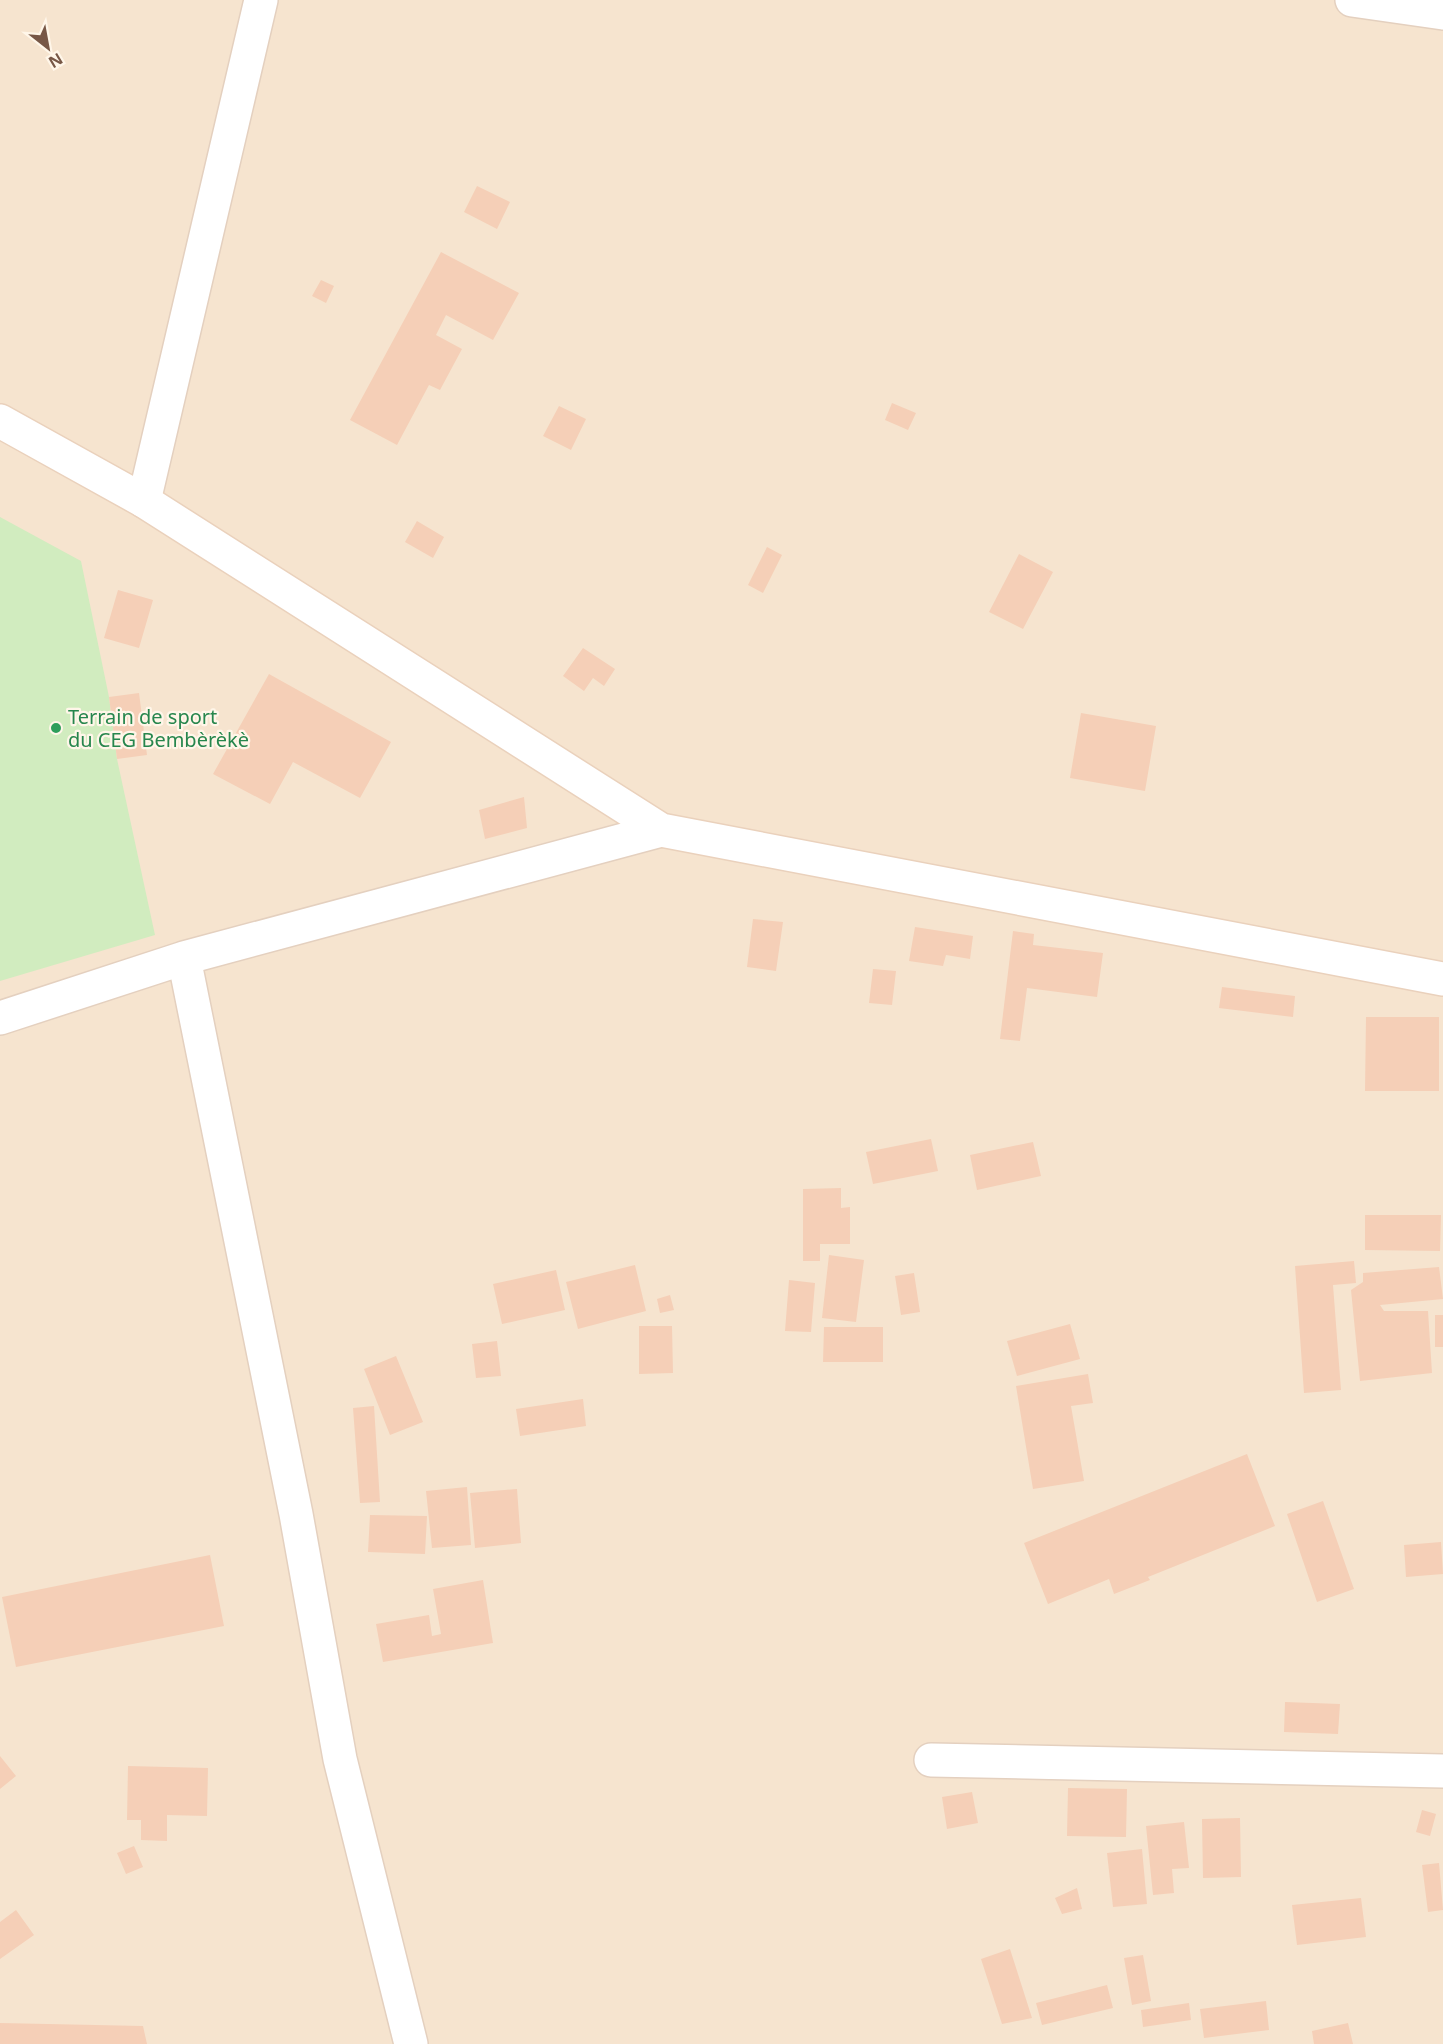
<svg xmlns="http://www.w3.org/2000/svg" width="1443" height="2044" font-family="'Noto Sans',sans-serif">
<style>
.residential{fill:#f6e4cf}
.grass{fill:#d1ecbf}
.building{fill:#f5cfb7}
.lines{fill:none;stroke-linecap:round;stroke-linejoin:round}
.street-casing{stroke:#e4d0bf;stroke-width:36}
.secondary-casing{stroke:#ead1bc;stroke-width:36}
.street{stroke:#fff;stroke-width:33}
.secondary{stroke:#fff;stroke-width:33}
.leisure-dot{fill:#2e9e5b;stroke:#fff6e9;stroke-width:2}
.labels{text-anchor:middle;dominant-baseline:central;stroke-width:4.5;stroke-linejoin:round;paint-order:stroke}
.leisure-label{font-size:20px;fill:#27864d;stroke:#fff6e9;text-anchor:start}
</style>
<rect width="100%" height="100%" fill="#fef3e1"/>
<path class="residential" d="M0 0H1443V2044H0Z"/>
<path class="grass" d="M0 517 81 561 109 697 117 759 155 935 0 981Z"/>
<path class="building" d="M477 186 510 202 497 229 464 212Z
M441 252 519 293 493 340 446 315 436 335 462 349 440 390 429 385 397 445 350 420Z
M321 280 334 286 326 303 312 296Z
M892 403 916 413 908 430 885 420Z
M559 406 586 419 571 450 543 436Z
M417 521 444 537 433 558 405 542Z
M767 547 782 555 763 593 748 585Z
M1019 554 1053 572 1023 629 989 612Z
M118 590 153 600 139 648 104 638Z
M583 648 615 669 604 686 593 678 584 691 563 676Z
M269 674 391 742 360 798 293 762 270 804 213 774Z
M139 693 147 755 117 759 109 697Z
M1081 713 1156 726 1145 791 1070 778Z
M524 797 527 828 485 839 479 810Z
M753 919 783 922 776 971 747 967Z
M915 927 973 936 970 959 946 955 943 966 909 961Z
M1013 931 1034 934 1033 945 1103 953 1097 997 1027 988 1020 1041 1000 1039Z
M873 969 896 971 892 1005 869 1003Z
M1222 987 1295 996 1293 1017 1219 1008Z
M1366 1017H1439V1091H1365Z
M931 1139 938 1171 873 1184 866 1152Z
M1033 1142 1041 1176 977 1190 970 1155Z
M841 1188V1208L850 1207V1244H820V1261H803V1189Z
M1365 1215H1441L1440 1251 1365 1250Z
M829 1255 864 1260 856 1322 822 1318Z
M1354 1261 1356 1283 1333 1285 1341 1390 1304 1393 1295 1266Z
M635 1265 646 1311 578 1329 566 1282Z
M1439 1267 1443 1299 1380 1305 1384 1311H1428L1432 1373 1360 1381 1351 1290 1363 1282V1273Z
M556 1270 565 1310 502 1324 493 1284Z
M914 1273 920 1312 901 1315 895 1276Z
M789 1280 815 1283 811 1332 785 1331Z
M670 1295 674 1310 660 1313 657 1299Z
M1435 1315H1443V1347H1435Z
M1070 1324 1080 1359 1017 1376 1007 1341Z
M639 1326H672L673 1373 639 1374Z
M824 1327H883V1362H823Z
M497 1341 501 1376 476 1378 472 1344Z
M396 1356 423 1422 390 1435 364 1369Z
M1088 1374 1093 1403 1071 1406 1084 1481 1033 1489 1016 1386Z
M583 1399 586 1426 520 1436 516 1409Z
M374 1406 380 1502 360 1503 353 1408Z
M1247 1454 1275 1526 1148 1577 1150 1580 1114 1594 1109 1579 1048 1604 1024 1543Z
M467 1487 471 1545 432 1548 426 1491Z
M517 1489 521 1543 475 1548 470 1493Z
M1323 1501 1354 1589 1317 1602 1287 1514Z
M370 1515 427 1516 425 1554 368 1552Z
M1441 1542 1443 1574 1406 1577 1404 1545Z
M210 1555 224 1626 16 1667 2 1597Z
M483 1580 493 1643 383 1662 376 1624 429 1615 432 1636 441 1634 433 1589Z
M1285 1702 1340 1704 1338 1734 1284 1732Z
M0 1756 16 1776 0 1789Z
M128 1766 208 1768 207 1816 167 1815V1841L141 1840V1820H127Z
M1068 1788 1127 1789 1126 1837 1067 1836Z
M972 1792 978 1823 947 1829 942 1797Z
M1422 1810 1436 1814 1430 1836 1416 1832Z
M1240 1818 1241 1877 1203 1878 1202 1819Z
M1184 1822 1189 1868 1172 1869 1174 1893 1153 1895 1146 1826Z
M134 1846 143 1867 126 1874 117 1853Z
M1142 1849 1147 1904 1113 1907 1107 1853Z
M1439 1863 1443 1910 1428 1912 1422 1865Z
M1077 1888 1082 1909 1062 1914 1055 1898Z
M1361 1898 1366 1937 1297 1945 1292 1905Z
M16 1910 34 1935 0 1959V1922Z
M1010 1949 1032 2018 1002 2024 981 1959Z
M1143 1955 1151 2001 1132 2005 1124 1958Z
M1107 1985 1113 2008 1042 2025 1036 2003Z
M1266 2001 1269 2030 1204 2038 1200 2009Z
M1189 2003 1191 2020 1143 2027 1141 2010Z
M0 2023 143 2026 147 2044H0Z
M1348 2023 1353 2044H1314L1312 2031Z"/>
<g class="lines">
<defs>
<path id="street" d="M1352 0 1443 13
M144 501 261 0
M184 958 296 1514 340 1759 411 2044
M0 1018 184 958 661 830
M931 1760 1443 1771"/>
<path id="secondary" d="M0 421 144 501 661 830 1443 979"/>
</defs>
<use href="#street" class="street-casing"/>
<use href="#secondary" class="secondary-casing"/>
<use href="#street" class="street"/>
<use href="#secondary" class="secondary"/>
</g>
<circle class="leisure-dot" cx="56" cy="728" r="6"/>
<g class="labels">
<g class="leisure-label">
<text x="68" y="716">Terrain de sport<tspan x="68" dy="23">du CEG Bembèrèkè</tspan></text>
</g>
</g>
<g transform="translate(48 48) rotate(149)" stroke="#fff6e9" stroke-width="4.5" paint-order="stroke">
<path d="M0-4.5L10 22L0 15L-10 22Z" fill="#775746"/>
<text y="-9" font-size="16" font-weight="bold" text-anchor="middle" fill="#775746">N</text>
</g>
</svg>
